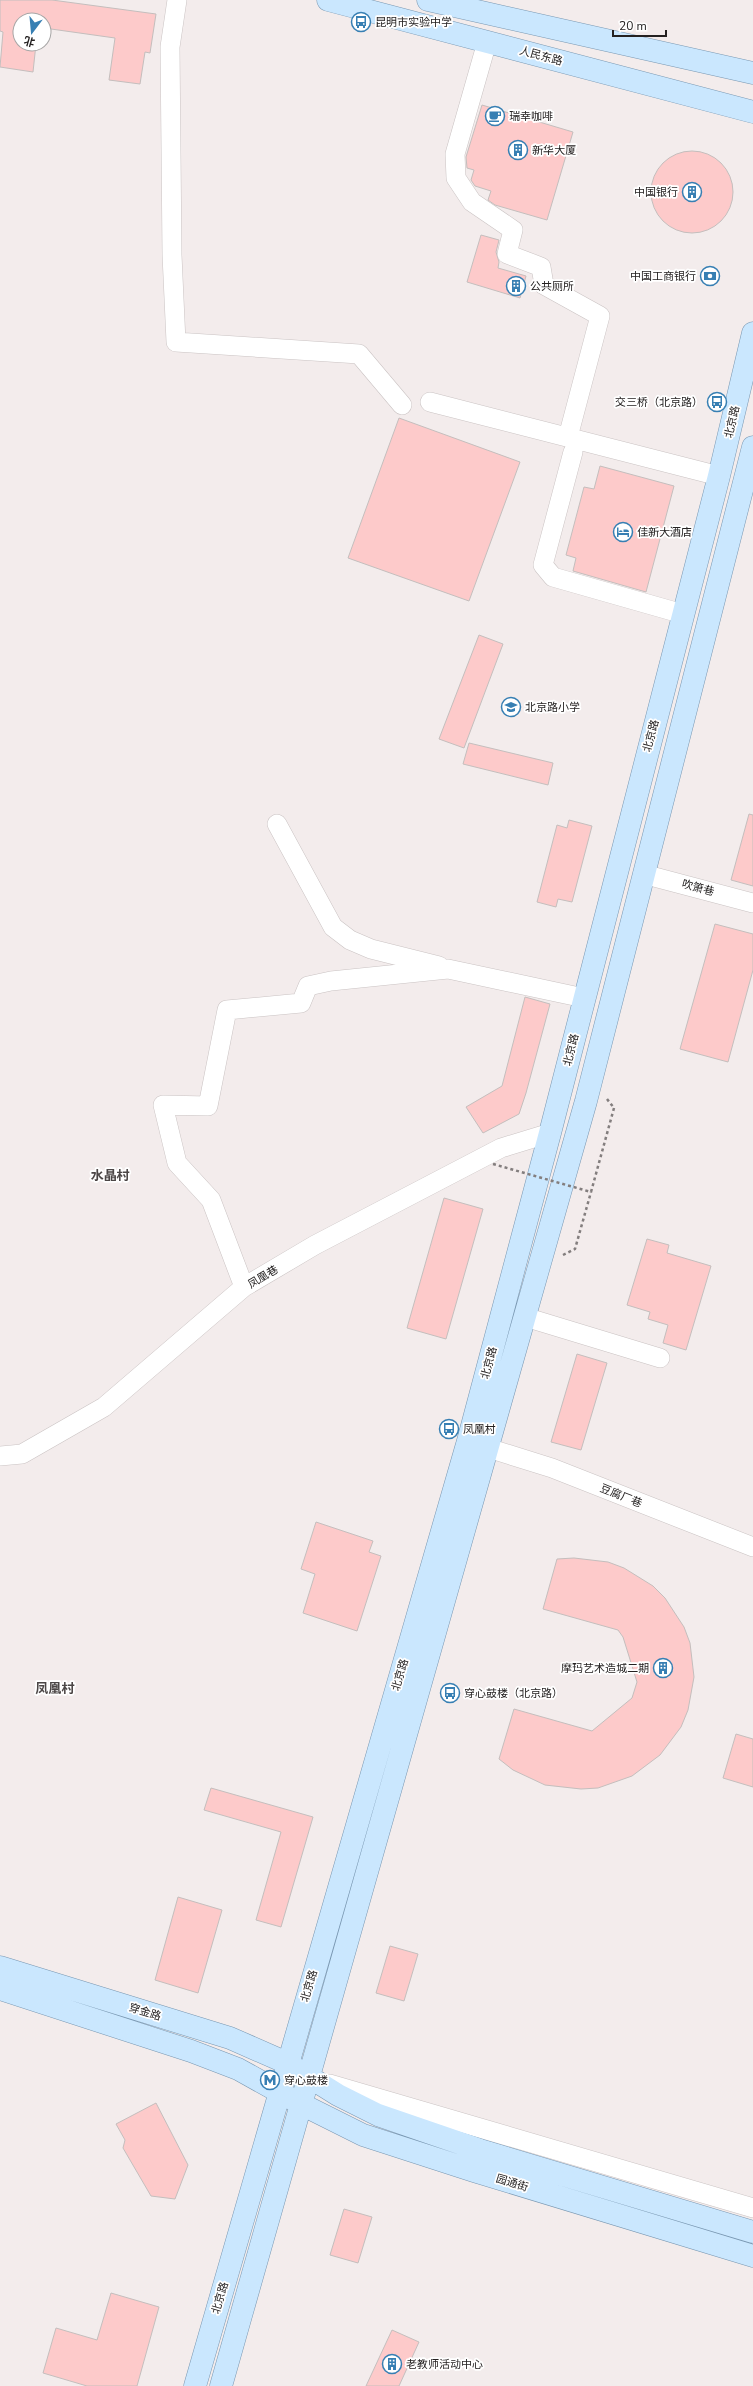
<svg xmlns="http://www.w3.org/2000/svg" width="753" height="2386" font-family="'Nunito Sans','Noto Sans SC',sans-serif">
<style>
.building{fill:#fdcaca;stroke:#c4bebd}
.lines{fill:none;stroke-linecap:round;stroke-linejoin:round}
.minor-casing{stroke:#cac3c3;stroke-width:20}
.major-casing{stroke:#7997b1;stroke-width:23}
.path{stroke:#837e7e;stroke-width:2.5;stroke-dasharray:3 3;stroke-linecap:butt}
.minor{stroke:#fff;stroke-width:19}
.major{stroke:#cae7fe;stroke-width:22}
.path-bridge{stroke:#837e7e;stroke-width:2.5;stroke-dasharray:3 3;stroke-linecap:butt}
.labels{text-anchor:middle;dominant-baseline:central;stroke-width:3.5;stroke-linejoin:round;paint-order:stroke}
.poi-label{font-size:11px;fill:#242121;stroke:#fff;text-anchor:start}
.street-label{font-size:11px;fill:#242121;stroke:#fff}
.quarter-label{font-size:13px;font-weight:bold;fill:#4b4646;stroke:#fff}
</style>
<rect width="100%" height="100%" fill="#f3ecec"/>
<path class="building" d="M0 0H52L156 14 150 53 145 52 140 84 109 80 115 38 44 28V20H20V44H36L33 72 0 67 3 32 0 31Z
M482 105 573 132 547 220 495 205 488 200 491 191 475 186 471 180 474 170 467 168 466 157Z
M651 192a41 41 0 1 1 82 0a41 41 0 1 1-82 0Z
M481 235 499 240 496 252 499 262 498 268 526 276 520 298 467 282Z
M399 418 520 462 469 601 348 558Z
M600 466 674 486 646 592 573 571 576 558 566 555 584 487 594 489Z
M479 635 503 644 464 748 439 739Z
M469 743 553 763 548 785 463 764Z
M749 814 753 815V886L731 880Z
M569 820 592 826 572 902 558 899 556 907 537 902 557 825 567 828Z
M715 924 753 934V970L728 1062 680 1049Z
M525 997 550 1004 526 1093 519 1114 483 1133 466 1107 502 1086Z
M444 1198 483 1209 446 1339 407 1328Z
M647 1239 669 1245 667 1253 711 1266 686 1350 663 1343 668 1325 648 1319 650 1312 627 1305Z
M577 1354 607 1363 581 1450 551 1442Z
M316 1522 373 1541 369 1552 381 1556 357 1631 303 1613 315 1574 301 1569Z
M574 1558 608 1562 624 1568 653 1586 665 1598 684 1627 690 1643 694 1677 688 1710 681 1727 660 1755 632 1776 598 1788 581 1789 545 1785 513 1770 499 1759 514 1709 592 1731 632 1698 637 1682 623 1637 618 1630 543 1609 557 1559Z
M736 1734 753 1739V1787L723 1778Z
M211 1788 313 1817 281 1927 256 1920 281 1832 204 1810Z
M178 1897 222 1910 198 1993 155 1980Z
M390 1946 418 1954 404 2001 376 1993Z
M156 2103 188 2165 175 2199 151 2196 123 2148 125 2140 116 2124Z
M344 2209 372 2217 358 2263 330 2255Z
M111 2293 159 2307 137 2386H87L43 2373 56 2328 97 2340Z
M392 2330 419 2342 399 2386H366Z"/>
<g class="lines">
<defs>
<path id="minor" d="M177 0 170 47 172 255 176 342 359 354 402 405
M487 42 455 154 456 178 472 202 513 230 507 254 541 267 544 285 600 316 568 437
M430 402 719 476
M573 452 543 565 553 577 683 614
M277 824 333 927 350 940 371 949 439 966
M643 874 753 903
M244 1287 211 1200 177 1163 163 1105 208 1106 227 1010 301 1003 308 986 331 981 448 969 584 998
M525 1317 660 1358
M488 1448 552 1468 753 1547
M0 1456 22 1454 104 1407 244 1287 315 1245 501 1148 550 1133
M330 2084 753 2208"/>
<path id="major" d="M328 0 753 112
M428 0 753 73
M0 1967 230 2038 287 2063 338 2095 378 2115 480 2150 753 2232
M0 1989 191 2051 238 2069 301 2104 363 2135 474 2171 753 2256
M195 2386 468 1441 550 1133 719 476 753 333
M221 2386 586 1101 753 447"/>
</defs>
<use href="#minor" class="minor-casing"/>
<use href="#major" class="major-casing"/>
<path class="path" d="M607 1099 614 1108
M563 1255 575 1249 591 1192"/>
<use href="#minor" class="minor"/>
<use href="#major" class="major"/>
<path class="path-bridge" d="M493 1164 591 1192 614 1108"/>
</g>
<defs>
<symbol id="bus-ring" viewBox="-11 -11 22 22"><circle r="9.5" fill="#fff" stroke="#377fb3" stroke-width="1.5"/><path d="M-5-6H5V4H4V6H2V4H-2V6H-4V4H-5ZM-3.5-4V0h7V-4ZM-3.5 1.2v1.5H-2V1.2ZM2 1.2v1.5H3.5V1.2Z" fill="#377fb3"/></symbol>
<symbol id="cafe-ring" viewBox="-11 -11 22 22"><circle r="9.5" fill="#fff" stroke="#377fb3" stroke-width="1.5"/><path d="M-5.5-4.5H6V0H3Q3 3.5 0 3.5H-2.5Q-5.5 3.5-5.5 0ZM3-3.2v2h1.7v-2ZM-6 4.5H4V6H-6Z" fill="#377fb3"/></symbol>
<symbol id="building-ring" viewBox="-11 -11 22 22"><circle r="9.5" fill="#fff" stroke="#377fb3" stroke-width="1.5"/><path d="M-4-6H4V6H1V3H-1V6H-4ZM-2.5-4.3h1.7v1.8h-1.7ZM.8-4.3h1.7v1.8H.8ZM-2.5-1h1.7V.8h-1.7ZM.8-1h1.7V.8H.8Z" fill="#377fb3"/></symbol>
<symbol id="bank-ring" viewBox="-11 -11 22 22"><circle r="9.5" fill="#fff" stroke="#377fb3" stroke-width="1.5"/><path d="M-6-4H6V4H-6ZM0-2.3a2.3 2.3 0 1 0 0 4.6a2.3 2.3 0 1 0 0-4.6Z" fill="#377fb3"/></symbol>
<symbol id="hotel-ring" viewBox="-11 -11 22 22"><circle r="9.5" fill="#fff" stroke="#377fb3" stroke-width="1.5"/><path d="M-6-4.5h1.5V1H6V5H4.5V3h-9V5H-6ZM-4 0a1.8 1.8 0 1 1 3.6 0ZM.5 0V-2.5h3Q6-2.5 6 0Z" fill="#377fb3"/></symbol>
<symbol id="school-ring" viewBox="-11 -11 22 22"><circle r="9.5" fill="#fff" stroke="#377fb3" stroke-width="1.5"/><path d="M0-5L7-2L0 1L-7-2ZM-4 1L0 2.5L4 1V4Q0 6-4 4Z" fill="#377fb3"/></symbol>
<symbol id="metro-ring" viewBox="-11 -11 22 22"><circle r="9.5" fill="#fff" stroke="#377fb3" stroke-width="1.5"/><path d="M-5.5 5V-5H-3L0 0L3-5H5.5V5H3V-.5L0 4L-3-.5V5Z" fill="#377fb3"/></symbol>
</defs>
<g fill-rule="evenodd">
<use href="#bus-ring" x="350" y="11" width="22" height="22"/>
<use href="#cafe-ring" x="484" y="105" width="22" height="22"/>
<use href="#building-ring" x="507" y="139" width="22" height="22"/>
<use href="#building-ring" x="681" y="181" width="22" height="22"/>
<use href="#bank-ring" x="699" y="265" width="22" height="22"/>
<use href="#building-ring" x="505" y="275" width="22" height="22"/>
<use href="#bus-ring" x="706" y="391" width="22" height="22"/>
<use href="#hotel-ring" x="612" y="521" width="22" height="22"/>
<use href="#school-ring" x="500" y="696" width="22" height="22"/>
<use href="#bus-ring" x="438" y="1418" width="22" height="22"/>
<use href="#building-ring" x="652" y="1657" width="22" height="22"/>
<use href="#bus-ring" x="439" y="1682" width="22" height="22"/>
<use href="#metro-ring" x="259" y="2069" width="22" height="22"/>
<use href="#building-ring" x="381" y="2353" width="22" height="22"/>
</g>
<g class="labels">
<g class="poi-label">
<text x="375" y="22">昆明市实验中学</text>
<text x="509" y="116">瑞幸咖啡</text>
<text x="532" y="150">新华大厦</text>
<text x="678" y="192" text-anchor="end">中国银行</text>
<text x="696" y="276" text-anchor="end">中国工商银行</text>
<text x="530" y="286">公共厕所</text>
<text x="703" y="402" text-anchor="end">交三桥（北京路）</text>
<text x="637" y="532">佳新大酒店</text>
<text x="525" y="707">北京路小学</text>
<text x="463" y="1429">凤凰村</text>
<text x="649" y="1668" text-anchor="end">摩玛艺术造城二期</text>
<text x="464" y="1693">穿心鼓楼（北京路）</text>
<text x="284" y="2080">穿心鼓楼</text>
<text x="406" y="2364">老教师活动中心</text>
</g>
<g class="street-label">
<text transform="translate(541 56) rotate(15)">人民东路</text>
<text transform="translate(732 422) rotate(-77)">北京路</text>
<text transform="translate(651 736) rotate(-75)">北京路</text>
<text transform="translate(698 888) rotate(15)">吹箫巷</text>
<text transform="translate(571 1050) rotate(-76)">北京路</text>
<text transform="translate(263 1277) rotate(-31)">凤凰巷</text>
<text transform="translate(489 1363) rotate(-75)">北京路</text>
<text transform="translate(621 1496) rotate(22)">豆腐厂巷</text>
<text transform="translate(400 1675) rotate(-74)">北京路</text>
<text transform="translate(309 1986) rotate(-74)">北京路</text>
<text transform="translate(145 2012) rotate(17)">穿金路</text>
<text transform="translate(512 2183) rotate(17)">园通街</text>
<text transform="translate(220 2298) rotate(-74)">北京路</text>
</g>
<g class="quarter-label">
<text x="110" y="1176">水晶村</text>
<text x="55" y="1689">凤凰村</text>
</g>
</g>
<g transform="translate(32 32) rotate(196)"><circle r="19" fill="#ffffff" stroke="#a7a6a6"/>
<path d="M0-3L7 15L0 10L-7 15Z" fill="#377fb3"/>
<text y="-6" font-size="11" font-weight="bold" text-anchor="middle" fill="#242121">北</text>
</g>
<path d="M613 30v6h53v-6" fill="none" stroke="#242121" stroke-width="2"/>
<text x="619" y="30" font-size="12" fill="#242121" stroke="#ffffff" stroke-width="3" paint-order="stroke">20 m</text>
</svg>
